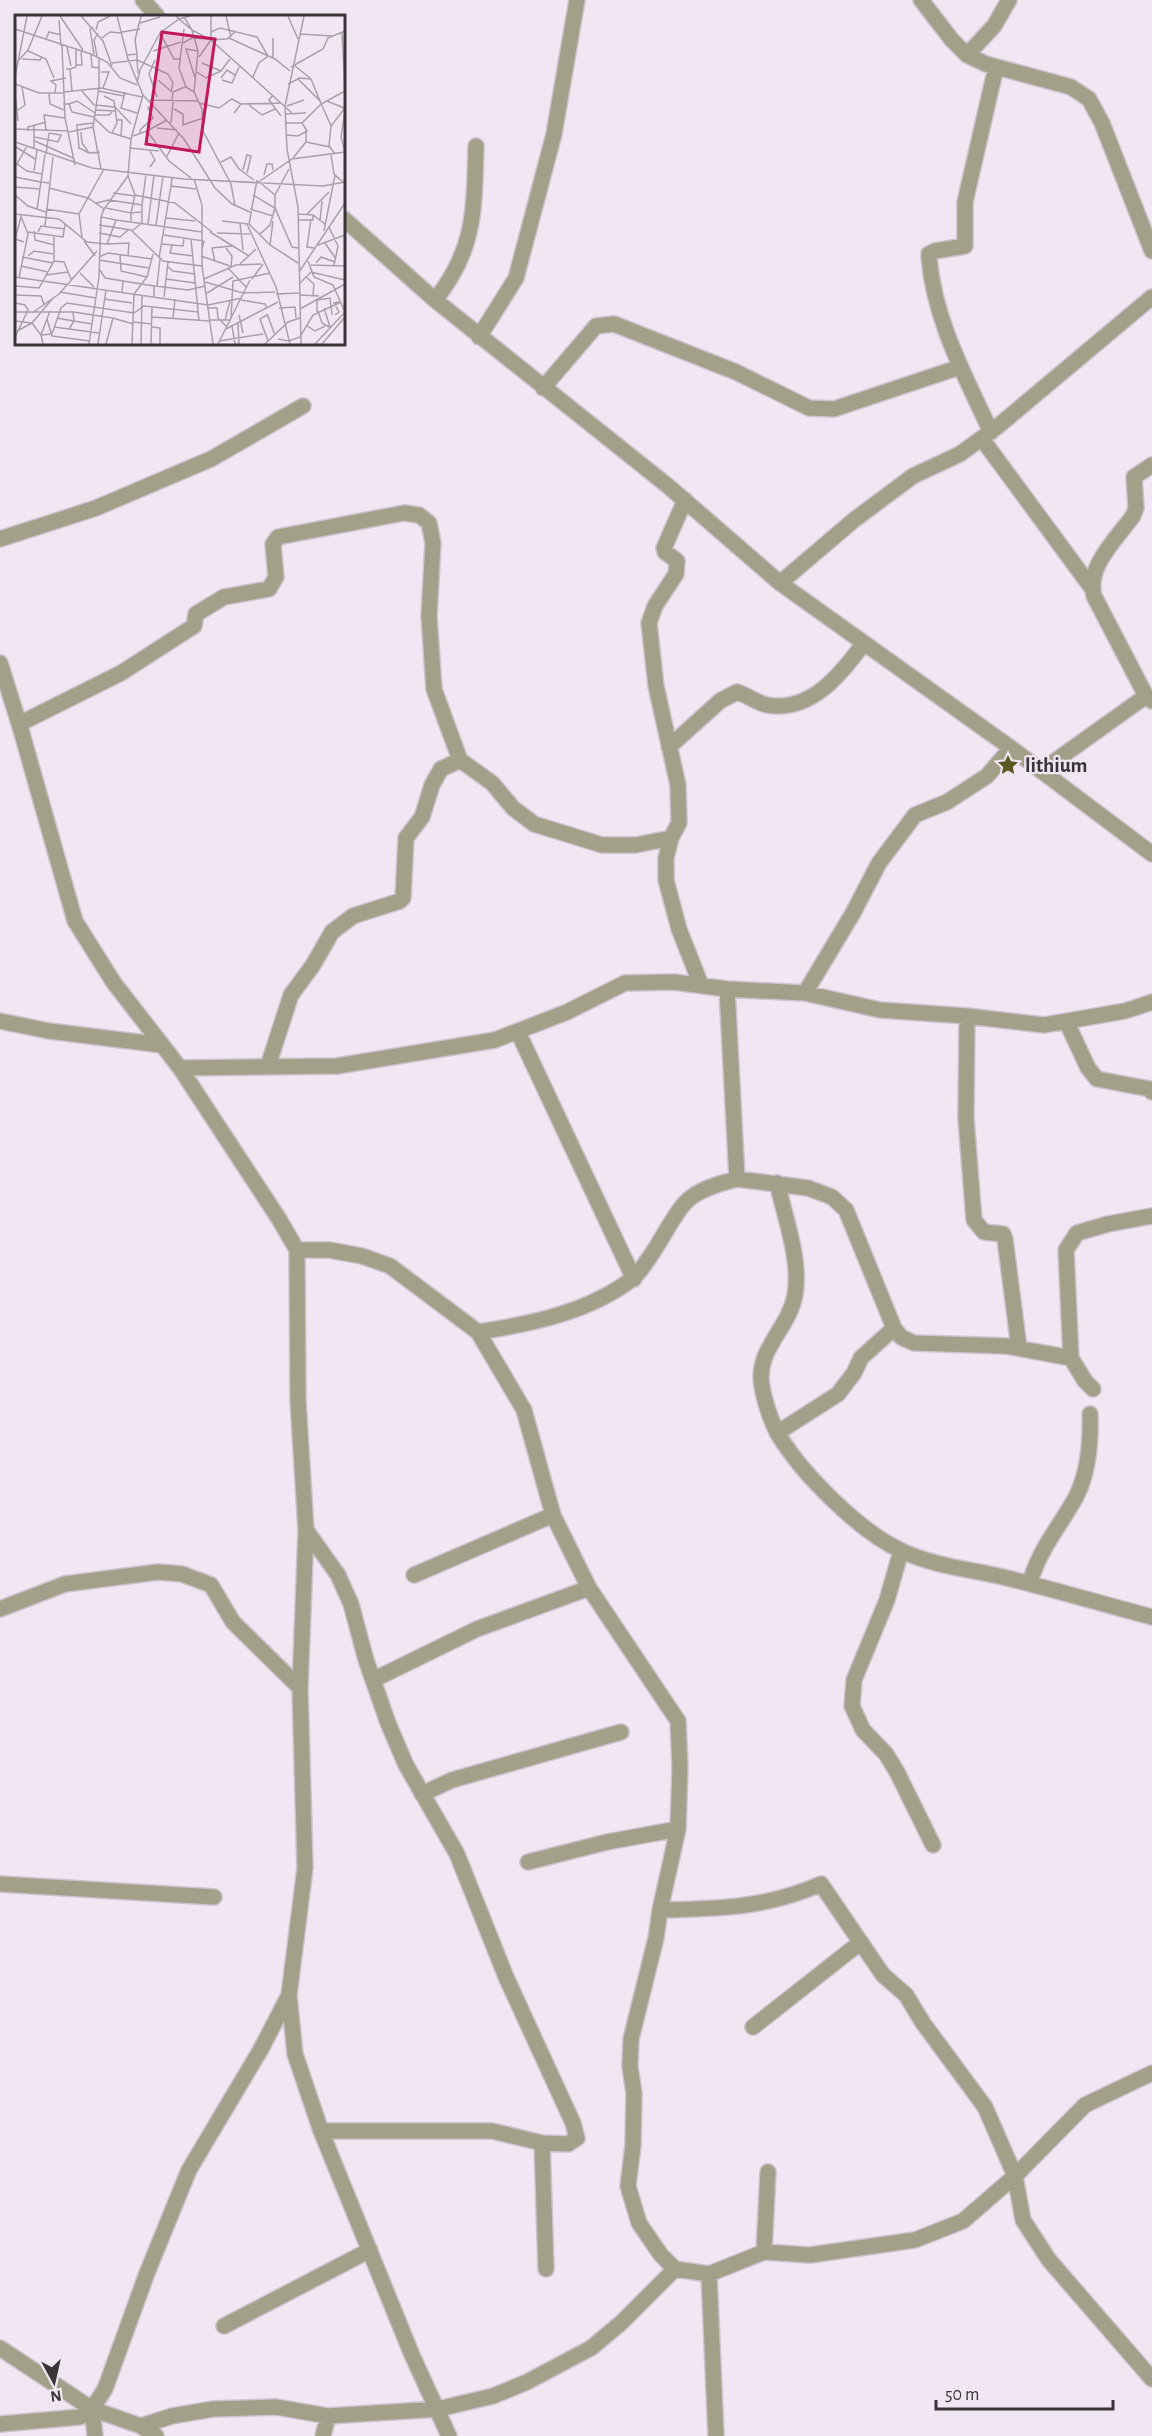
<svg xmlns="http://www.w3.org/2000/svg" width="1152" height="2436" font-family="'Alegreya Sans',sans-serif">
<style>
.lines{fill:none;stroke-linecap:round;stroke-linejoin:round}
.street-casing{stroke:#ccc3ce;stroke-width:18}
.street{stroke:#a2a089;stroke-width:15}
.labels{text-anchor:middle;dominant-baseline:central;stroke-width:4.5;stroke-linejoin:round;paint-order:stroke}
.poi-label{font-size:21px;font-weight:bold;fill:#393539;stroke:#f1e7f3;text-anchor:start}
.inset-road{fill:none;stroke:#a7a0a9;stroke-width:1.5}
.view{fill:#c2185b;fill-opacity:0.15;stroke:#c2185b;stroke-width:3}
.inset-edge{fill:none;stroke:#393539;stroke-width:3}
</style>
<rect width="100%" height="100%" fill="#f1e7f3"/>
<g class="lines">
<defs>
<path id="street" d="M143 0 157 16
M921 0 952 40 967 55 986 64 1071 87 1089 99 1102 123 1152 251
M967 55 994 26 1009 0
M344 219 435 300 668 486 780 583 1011 748 1152 854
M435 300C476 249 474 209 476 146
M479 337 516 278 554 134 577 0
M543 388 596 326 614 324 736 372 809 408 834 409 960 367
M991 432C965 376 934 320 929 257V254L935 251 965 246V202L996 67
M982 439 1091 587
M1152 465 1134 477 1136 508 1133 516C1117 538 1086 567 1094 596L1146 696 1152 701
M685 500 664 548 665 552 677 561 676 574 655 606 649 623 656 686 678 785 679 823 671 838 666 858V880L679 929 701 985
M0 539 96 508 211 459 303 406
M780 583 854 520 913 476 960 454 997 427 1152 297
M0 663 21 730 75 921 114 983 180 1068 279 1219 297 1250H329L362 1256 390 1266 478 1332 524 1410 553 1515 589 1588 678 1721 680 1768 678 1829 660 1910 656 1938 631 2039 630 2067 634 2093 633 2145 628 2186 639 2223 661 2255 675 2269 709 2274 716 2436
M19 724 121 673 194 626 196 614 224 597 269 589 276 577 273 544 278 537 404 513 419 515 429 523 433 543 429 616 434 689 460 760 492 783 513 808 534 824 602 845H636L671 838
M669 747 720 701 737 692C747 695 757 703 767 705 811 713 842 673 864 643
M1041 771 1146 696
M805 993 853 913 879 863 915 815 947 802 987 776 1011 748
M967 1016 966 1119 974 1220 984 1232 1003 1234 1005 1239 1019 1348
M0 1021 49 1031 162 1045
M1067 1023 1088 1068 1097 1079 1150 1089 1152 1092
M518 1032 634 1279
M268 1066 291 995 313 965 332 932 353 916 400 901 403 898 406 838 422 817 432 785 441 769 460 760
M180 1068 337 1066 495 1040 567 1012 625 983 674 982 727 989 805 993 880 1010 967 1016 1044 1025 1125 1011 1152 1002
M737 1179 808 1188 832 1197 846 1210 894 1328 901 1337 914 1343 1006 1346 1071 1358 1085 1381 1093 1389
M777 1183C785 1217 801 1261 795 1295 789 1329 755 1350 762 1386 764 1400 771 1421 778 1434 802 1474 860 1532 902 1551 934 1566 969 1569 1003 1577 1053 1589 1102 1604 1152 1617
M297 1250 298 1401 306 1530 300 1688 305 1868 289 1995 295 2054 321 2131 412 2355 449 2436
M478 1332C531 1324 589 1312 632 1279 639 1274 644 1265 649 1258 661 1242 674 1213 687 1201 699 1189 721 1183 737 1179L727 989
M1071 1358 1066 1250 1077 1233 1108 1224 1152 1216
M777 1433 838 1394 854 1373 861 1358 894 1328
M306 1530 338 1575 351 1604 366 1660 388 1723 406 1765 457 1854 506 1977 573 2123 577 2138 568 2144 542 2143 492 2131H321
M901 1551 887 1600 854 1680 852 1706 863 1730 886 1754 897 1772 933 1845
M414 1575 553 1515
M1030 1583C1038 1551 1060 1526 1076 1497 1089 1471 1091 1442 1090 1414
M0 1609 65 1584 158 1572 182 1574 211 1585 233 1622 300 1688
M373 1680 477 1629 589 1588
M422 1794 452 1780 621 1732
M528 1862 607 1842 678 1829
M0 1884 214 1897
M660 1910C718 1909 766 1908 821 1884L883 1975 906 1995 923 2023 985 2107 1015 2176 1023 2220 1049 2260 1152 2379
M753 2027 861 1942
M542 2143 546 2269
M764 2252 768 2172
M709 2274 764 2252 810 2255 915 2240 963 2221 1015 2176 1085 2105 1152 2073
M224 2326 370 2250
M0 2348 92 2409
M92 2409 95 2436
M0 2424 80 2417 92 2409
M141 2426 172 2416 213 2409 276 2407 328 2416 438 2409 493 2396 527 2382 591 2348 621 2323 675 2269
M156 2436 141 2426 92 2409 105 2389 147 2273 189 2170 261 2049 289 1995
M323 2436 328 2416"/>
</defs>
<use href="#street" class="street-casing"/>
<use href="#street" class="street"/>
</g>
<defs>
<symbol id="sight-bare" viewBox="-9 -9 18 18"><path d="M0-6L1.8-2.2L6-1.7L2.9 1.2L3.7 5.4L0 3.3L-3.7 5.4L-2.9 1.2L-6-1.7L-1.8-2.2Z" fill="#5e5824" stroke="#f1e7f3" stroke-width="2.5" paint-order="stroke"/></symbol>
</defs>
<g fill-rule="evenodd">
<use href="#sight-bare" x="993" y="750" width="30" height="30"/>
</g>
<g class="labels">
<g class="poi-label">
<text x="1025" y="765">lithium</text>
</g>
</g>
<g transform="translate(15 15)">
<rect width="330" height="330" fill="#f1e7f3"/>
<path class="inset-road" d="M45 1 68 35M66 1 88 26 97 51M102 1 113 44 128 80 169 124 200 173 217 189 235 197M161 1 164 4 145 18 159 44H166M175 1 164 4 177 15 183 36 179 77M211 1 216 22M273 1 283 24M169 2 177 15 196 25 184 42M44 5 46 31M125 8 145 2M78 12 75 14 79 39M0 14 76 39 92 47 105 63 122 70M169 14 164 53 171 72 179 77 187 94 188 116 216 169 220 191M81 15 83 7 95 1M107 17 125 14M196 17 205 13 242 22 253 41 244 48 238 62M327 18 330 73M285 19 317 21M87 23 95 17 107 18M214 23 260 44 275 56M258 23V43M31 24 34 17 46 20M196 25 278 99M196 25 212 24 221 16M196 25V1M168 28 177 23 193 24M47 31 50 103 60 150M52 32 56 51M13 36 31 44 39 63M138 36 166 27M76 39 77 52 85 53M122 39 120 25 126 1M112 40 122 39V45L153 59 158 68 156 77M82 41 79 25 83 18M7 44 25 45 27 41M4 45 13 35 27 1M140 45 134 59 142 82M97 48 122 45 123 58M187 48 206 56 215 44M61 50H67L66 35M280 51 295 63M276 52 308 34 313 23 330 16M51 54H55L57 76M55 54 61 52V35M86 57H94L88 73M182 57 191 63 206 56M0 62 12 1M180 63 171 34 183 36M206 63 212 55 220 60M283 63 296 64 305 86M143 65 157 77M207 65 217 68 224 52M122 68 125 55 145 18M0 69 24 78H49M273 69 283 64 305 86 316 111M84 73V44M66 75 80 91M83 76 109 81M49 77 86 73 127 82M110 77 106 93 122 98M0 78 3 106M34 78 35 89 49 95M40 78 41 70 36 66 51 63M128 80 116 124 113 161 120 180 160 188 197 217M258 80 254 85 266 101M89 81 99 86 102 108 97 118M132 85 183 86M157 86 158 77 170 72M312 86 329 93M184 88 204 93 217 84 226 89M48 89H54L57 97 79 102M54 89 62 86 80 98M81 90 99 92M234 90 247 100 260 94M272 91 289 85M100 92 116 109M159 94 168 99V110L188 103M3 95 10 90 7 72M81 95 100 96M330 96 326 122 330 137M219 98 226 89 266 88M270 99 291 98M79 100H94L97 97M79 103 94 117 116 124M102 105H107L106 122M79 108 62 110 64 133 74 138 85 137M156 108 158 87M271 108H287L306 89 330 76M19 110V134M78 112 86 154M142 113 162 115M0 114 53 116M31 115 29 100 50 103M13 116V112L31 107M132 116 152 105M54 117 78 112 84 72M66 117 67 128 74 138M126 119 125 115 138 103 133 93 137 90M271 120 283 121 292 116 287 108M118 121 132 116 154 146 176 163M20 122 43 127 46 120 34 118M20 126 58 143M0 127 77 153 169 164 308 171 330 167M291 127 315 132M12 131 2 149 12 156 27 159M1 132 20 144M115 133 144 136M135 136 140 145 135 152M31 139 34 118M320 139 314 131 316 111 330 93M316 140 319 159 329 168M151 143 164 118M278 143 291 127V117M206 147 216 142 224 154 239 165M274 154 260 180V193L277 232 283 233M228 155 232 140 236 141 232 158M19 156 22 135M249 160 252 149H257L258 155M0 162 26 167 30 139M157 162 156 171 181 174M179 164 187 190V251L198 329M242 165 234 209 255 230 283 248M243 166 260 180M245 166 277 144 330 137M0 172 25 174M98 178 120 181M0 180 13 191 31 197M120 180 116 198 126 197M238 180 260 193 255 210 244 220M81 188 94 185 127 190V208L117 216M127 190 131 159M91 193 116 198V206M22 194 26 167 34 168M31 194 64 199M89 194 113 161M235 194 258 201M0 199 44 204 72 227 92 229 101 205 86 202 89 194 73 183 34 173M283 199 298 200 310 209M292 199 314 177M6 202 0 224 9 227M151 203 180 206M296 204 292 232 299 233M101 205 187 217M283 205H298V200M207 206 233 209M305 206 307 186M225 208 228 235M133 209 139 160M232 209 261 272 275 329M84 210 116 215 148 246 187 251M141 210 148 161M30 211 38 142M314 212 323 231 319 250M19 216 20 225 39 230M309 216 320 160M13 217 48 222 50 209M23 217 26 211 50 214M195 217 234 241M84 218 105 222 113 215M202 218 235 219M149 220 189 226 187 234M67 222 64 199 89 154M176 224 184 306M69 226 80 241M310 228 321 244M92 229 114 228 113 241M147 229 168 231 169 223M157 230 155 238 178 241M255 230 258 206M303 230 330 220M211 233 217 241 216 252M105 240 106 256 132 262M13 241 19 236 38 239M186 241 215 251M7 242 38 248M84 242 93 238 137 244M144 243 156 171M84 245 134 253M39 246 49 247 56 264M293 246 299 262 318 270 330 297M200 247 197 233 217 231M301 248 306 242 320 247M225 249 241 234M294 250 330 251M6 251 33 257M153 252 158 256 180 259M213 253 231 272M85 255 90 263 108 266 107 277M284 257 330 188M65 258 79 272M31 260 53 257M0 262 193 290 227 283M291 262 299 269 298 280M4 263 13 219 5 199M151 264 180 268M189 264 221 250 246 249M237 264 248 249M108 266 139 271V282M190 267 228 278 260 277M284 269 296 257 330 265M0 271 24 273 39 246V222M140 271 173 275 190 271M142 271 145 244M45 277 81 283M192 278 218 262M261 279 284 278M0 280 26 281 29 289M284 280 304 281M0 281V288L10 290 13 295 0 322M149 282 153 247M89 284 117 288M226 285 250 289 252 294M193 293H202L203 303 212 312M264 293 280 292 281 303M309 293 315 312M285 294 330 269M303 296 307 308 316 313M0 297H58M302 297V285L315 283 317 300M17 298 44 279 82 236M252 299 260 320M224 300 228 318M252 300 245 304 253 326M320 300 324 297 319 288 324 287M137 302 195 306M42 303 59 306 58 297 98 303 91 329M98 303 118 309M158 303 160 284M32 304 37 321 75 326M216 304 218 266 255 258M195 305H216M210 305 215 286M0 306 17 308 38 283M118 307 137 309M223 308 224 329M291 310 300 316 310 311M217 311 220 329M39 312 84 318M137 312 145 313V329M54 314 59 306 77 309M211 314 263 287M2 316 17 308 26 320M26 320 37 319 46 293 52 288 119 298 129 291 183 297M263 324 274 326 285 322 298 300 326 287M204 326 248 319M28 329 26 320 35 296M74 329 84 262 86 202M83 329 91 275M117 329 119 279 132 262 138 239M126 329 127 280M136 329 137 291M203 329 235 265M250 329 273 307 285 303M286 329 283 192 272 134 270 91 289 1M300 329 330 297M307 329 330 302"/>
<path class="view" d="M147 17 200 24 184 137 131 129Z"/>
<rect width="330" height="330" class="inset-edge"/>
</g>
<g transform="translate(54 2382) rotate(172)" stroke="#f1e7f3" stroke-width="4.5" paint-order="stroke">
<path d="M0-4.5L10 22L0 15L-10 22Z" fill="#393539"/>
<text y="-9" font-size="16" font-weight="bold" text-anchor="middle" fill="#393539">N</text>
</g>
<path d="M936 2400v9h177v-9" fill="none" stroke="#393539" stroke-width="3"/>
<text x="945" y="2400" font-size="18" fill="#393539" stroke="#f1e7f3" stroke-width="4.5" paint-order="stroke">50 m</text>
</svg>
